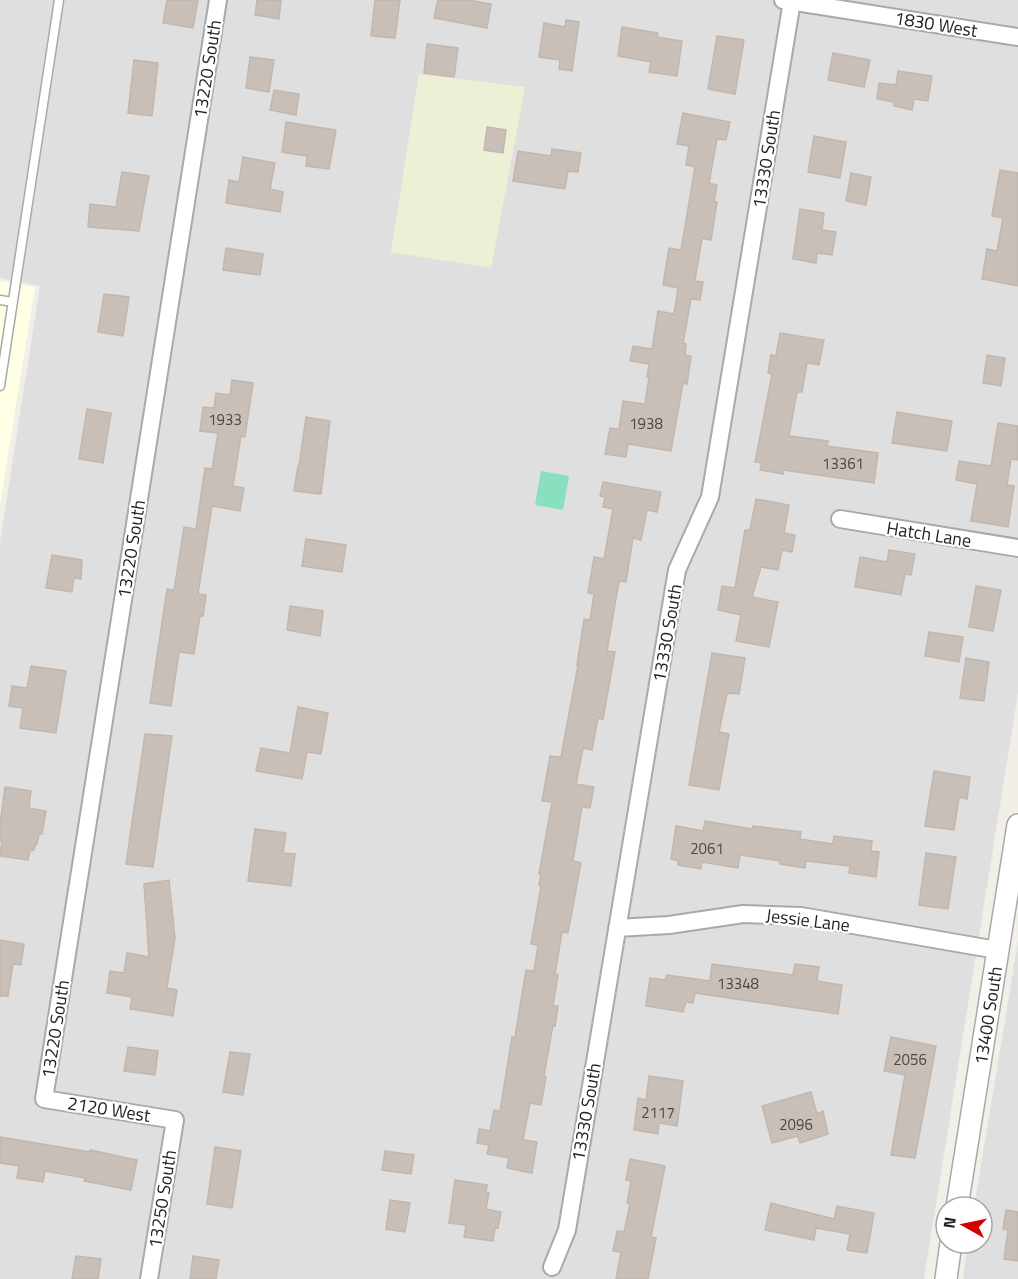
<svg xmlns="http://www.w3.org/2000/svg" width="1018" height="1279" font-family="'Titillium Web',sans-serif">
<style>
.residential{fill:#e0dfdf}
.education{fill:#ffffe5}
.farmland{fill:#eef0d5}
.pitch{fill:#88e0be}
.building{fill:#c7bfb8;stroke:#c4b6ab;stroke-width:1.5}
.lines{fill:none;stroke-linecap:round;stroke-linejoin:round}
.service-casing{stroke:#a9a9a9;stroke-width:11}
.minor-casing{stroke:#a9a9a9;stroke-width:20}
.tertiary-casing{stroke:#a9a9a9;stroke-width:24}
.service{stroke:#fff;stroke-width:8}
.minor{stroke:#fff;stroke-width:16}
.tertiary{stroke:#fff;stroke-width:21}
.labels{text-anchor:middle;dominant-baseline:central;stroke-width:4.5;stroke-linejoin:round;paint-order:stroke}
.number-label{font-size:15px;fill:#4b4948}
.street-label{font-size:18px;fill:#222;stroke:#fff}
</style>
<rect width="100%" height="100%" fill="#f2efe9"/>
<path class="residential" d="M0 0H1018V693L924 1279H0V542L40 286 0 278Z
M1018 941V1279H963L968 1243H982V1207H974Z"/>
<path class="education" d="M0 281 35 287 0 505Z"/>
<path class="farmland" d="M419 74 525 87 491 268 391 252Z"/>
<path class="pitch" d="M541 471 569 476 563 510 535 505Z"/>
<path class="building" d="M167 0H198L193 28 163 23Z
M257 0H281L279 19 255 15Z
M375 0H400L395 38 371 36Z
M438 0H469L491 4 487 28 434 18Z
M566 20 579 22 572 71 559 69 560 60 539 57 544 23 565 27Z
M622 27 658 33 657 37 682 41 677 76 649 72 651 62 618 56Z
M717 36 744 40 735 94 708 89Z
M427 44 458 48 454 77 424 73Z
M833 53 870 60 864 87 828 80Z
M250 57 274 60 269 92 246 88Z
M134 60 158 63 152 116 128 113Z
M898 71 932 76 928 101 914 99 912 110 894 106V102L877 99 879 83 896 85Z
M274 90 299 94 296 115 270 110Z
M683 113 730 122 726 140 717 139 709 183 717 185 714 201 717 202 711 240 702 238 695 281 703 282 700 300 691 299 683 343 686 344 685 355 691 356 687 384 683 383 671 451 628 444 626 457 605 454 610 428 619 429 623 401 645 404 649 377H647L649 364 630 361 633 346 652 349 658 311 674 314 678 288 663 285 669 248 681 250 695 167 686 165 689 146 677 144Z
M286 122 336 130 329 169 306 166 307 156 282 152Z
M487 127 506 130 503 153 484 150Z
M814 136 846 142 840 178 808 172Z
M552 149 581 153 578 172 568 171 565 189 513 181 518 151 551 156Z
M243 157 275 163 270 189 283 192 280 212 226 203 229 180 239 182Z
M1000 170 1018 173V286L982 279 987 249 997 251 1003 218 992 216Z
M122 172 149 176 139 231 88 227 90 204 116 207Z
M851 173 871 177 866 205 846 201Z
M800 209 824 213 822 230 836 232 832 255 817 253 816 263 793 259Z
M226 248 263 254 260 275 223 270Z
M104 294 129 297 123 336 98 332Z
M780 333 824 340 819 365 807 363 802 392H797L789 436 828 441 827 446 878 453 874 483 783 470V474L760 470 762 463 755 462 772 374 768 373 771 355 776 356Z
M987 355 1005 358 1001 386 983 383Z
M232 380 253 383 245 437 241 436 233 486 244 488 240 511 212 506 198 594 206 595 203 616H200L194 654 179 652 171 706 150 703 167 589 174 590 184 527 196 529 205 468 212 469 218 433 200 431 203 407 214 408 216 393 230 395Z
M87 409 111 413 103 463 79 459Z
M897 412 952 421 947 451 892 443Z
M306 417 330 421 321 494 294 491 298 466H299Z
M998 423 1018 426V460L1011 459 1007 485 1014 486 1008 527 971 521 977 484 956 480 959 461 991 466Z
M603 482 661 492 657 512 647 510 641 540 633 538 626 582 619 581 607 651 615 652 603 719 598 718 592 750 583 748 576 784 594 787 590 808 582 807 573 861 581 863 568 933 562 932 555 974 558 975 553 1006H558L555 1026 553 1025 544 1076 546 1077 541 1105 530 1103 523 1140 537 1142 532 1173 507 1168 509 1158 487 1154 489 1145 477 1143 479 1129 490 1131 494 1110 500 1111 512 1037H515L526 970 534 971 538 945 531 944 541 886 539 885 541 874H539L552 802 542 801 550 756 561 757 578 665H577L584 619 590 620 594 594 588 593 594 557 604 559 613 509 603 507 605 497 600 496Z
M756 499 789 505 784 533 795 535 792 552 782 550 778 570 761 567 752 597 778 602 769 647 736 641 741 615 718 610 722 586 735 588 745 530H750Z
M306 539 346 545 342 572 302 566Z
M889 550 915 554 911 575 905 574 901 595 855 587 860 557 887 562Z
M52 555 82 560 81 579 74 578 72 592 46 588Z
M976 586 1001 590 993 631 969 627Z
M290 606 323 611 320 636 287 630Z
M929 632 963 637 959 662 925 656Z
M712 653 745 658 739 694 727 693 719 732 729 734 719 790 689 785Z
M966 658 989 662 984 701 960 698Z
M31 666 66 671 56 733 20 728 23 708 9 706 12 686 27 688Z
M298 707 328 713 321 754 307 752 302 779 256 771 261 748 290 753Z
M145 734 172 736 153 867 126 864Z
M934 771 970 777 967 799 959 797 954 830 925 826Z
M5 787 31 791 29 808 46 811 42 834H39L37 844 36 843 34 850 30 851 28 860 0 856 2 841H0V824Z
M705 821 752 829 753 826 801 832 800 839 833 844 834 836 872 841 871 851 879 852 876 877 849 873 850 866 806 861 805 868 780 864V861L740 855 738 868 702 862 701 869 678 865V861L671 859 676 826 703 831Z
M255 829 286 833 283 853 295 854 291 886 248 881Z
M926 853 956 857 948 909 919 905Z
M169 880 175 938 167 988 177 990 173 1016 130 1009 132 997 107 993 110 971 124 973 127 953 149 957 144 884Z
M0 940 24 944 21 965 13 964 8 996H0Z
M712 964 793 975 795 964 819 967 817 981 842 985 838 1014 695 993 693 1003 686 1002 683 1012 646 1006 650 978 665 980 667 975 710 981Z
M891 1037 936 1046 915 1158 891 1155 905 1075 884 1071Z
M128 1047 158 1051 155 1075 124 1071Z
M230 1052 250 1054 243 1095 223 1092Z
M649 1076 683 1081 677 1126 659 1123 658 1134 634 1130 638 1098 646 1100Z
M811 1092 817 1114 823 1111 828 1134 800 1143 798 1136 772 1143 762 1106Z
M0 1137 90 1152V1150L137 1160 131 1190 84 1181 85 1178 45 1171 43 1182 17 1178 19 1166 0 1163Z
M215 1147 241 1151 232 1208 207 1204Z
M385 1151 414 1155 411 1174 382 1170Z
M630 1159 665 1166 651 1237 656 1238 648 1279H616L621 1252 613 1251 617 1231 624 1232 630 1204 627 1203 631 1181 626 1180Z
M455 1180 487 1185 486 1193H489L486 1209 501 1212 498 1228H495L493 1241 464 1237 466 1225 449 1223Z
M390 1200 410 1203 405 1232 386 1229Z
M771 1203 834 1219 837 1206 874 1213 867 1253 847 1250 850 1234 816 1228 814 1240 765 1230Z
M1006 1210 1018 1212V1261L1004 1259 1008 1230 1003 1229Z
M76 1256 101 1259 98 1279H72Z
M193 1256 219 1260 216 1279H190Z"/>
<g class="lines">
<defs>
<path id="service" d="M0 300 13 302
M0 386 59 0"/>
<path id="minor" d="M783 0 1018 37
M840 519 1018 548
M617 928 669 925 743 914 801 916 997 950
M552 1267 567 1230 677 570 710 497 792 1
M149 1279 175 1120 44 1099 218 0"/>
<g id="tertiary">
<path id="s1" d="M957 1207 1018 825"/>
<path d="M946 1279 951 1243"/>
</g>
</defs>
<use href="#service" class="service-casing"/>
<use href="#minor" class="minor-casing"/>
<use href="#tertiary" class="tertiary-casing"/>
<use href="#service" class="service"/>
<use href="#minor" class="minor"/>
<use href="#tertiary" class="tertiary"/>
</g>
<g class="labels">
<g class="number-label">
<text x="225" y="419">1933</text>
<text x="646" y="423">1938</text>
<text x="843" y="463">13361</text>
<text x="707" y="848">2061</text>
<text x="738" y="983">13348</text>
<text x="910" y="1059">2056</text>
<text x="658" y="1112">2117</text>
<text x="796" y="1124">2096</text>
</g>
<g class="street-label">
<text transform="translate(936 24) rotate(9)">1830 West</text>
<text transform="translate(207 69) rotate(-81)">13220 South</text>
<text transform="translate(766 159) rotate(-81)">13330 South</text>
<text transform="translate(929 534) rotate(9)">Hatch Lane</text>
<text transform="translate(131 549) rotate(-81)">13220 South</text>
<text transform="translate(667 633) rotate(-80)">13330 South</text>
<text transform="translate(808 920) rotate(7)">Jessie Lane</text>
<text stroke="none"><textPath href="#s1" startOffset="194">13400 South</textPath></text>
<text transform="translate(55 1029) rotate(-81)">13220 South</text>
<text transform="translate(109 1109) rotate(9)">2120 West</text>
<text transform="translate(586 1112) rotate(-80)">13330 South</text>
<text transform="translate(162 1199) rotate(-81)">13250 South</text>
</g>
</g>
<g transform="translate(964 1225) rotate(279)"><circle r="28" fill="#ffffff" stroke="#a7a7a7" stroke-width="1.5"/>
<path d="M0-4.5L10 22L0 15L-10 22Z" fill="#d40000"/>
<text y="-9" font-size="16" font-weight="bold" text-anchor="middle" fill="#222222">N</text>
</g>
</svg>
